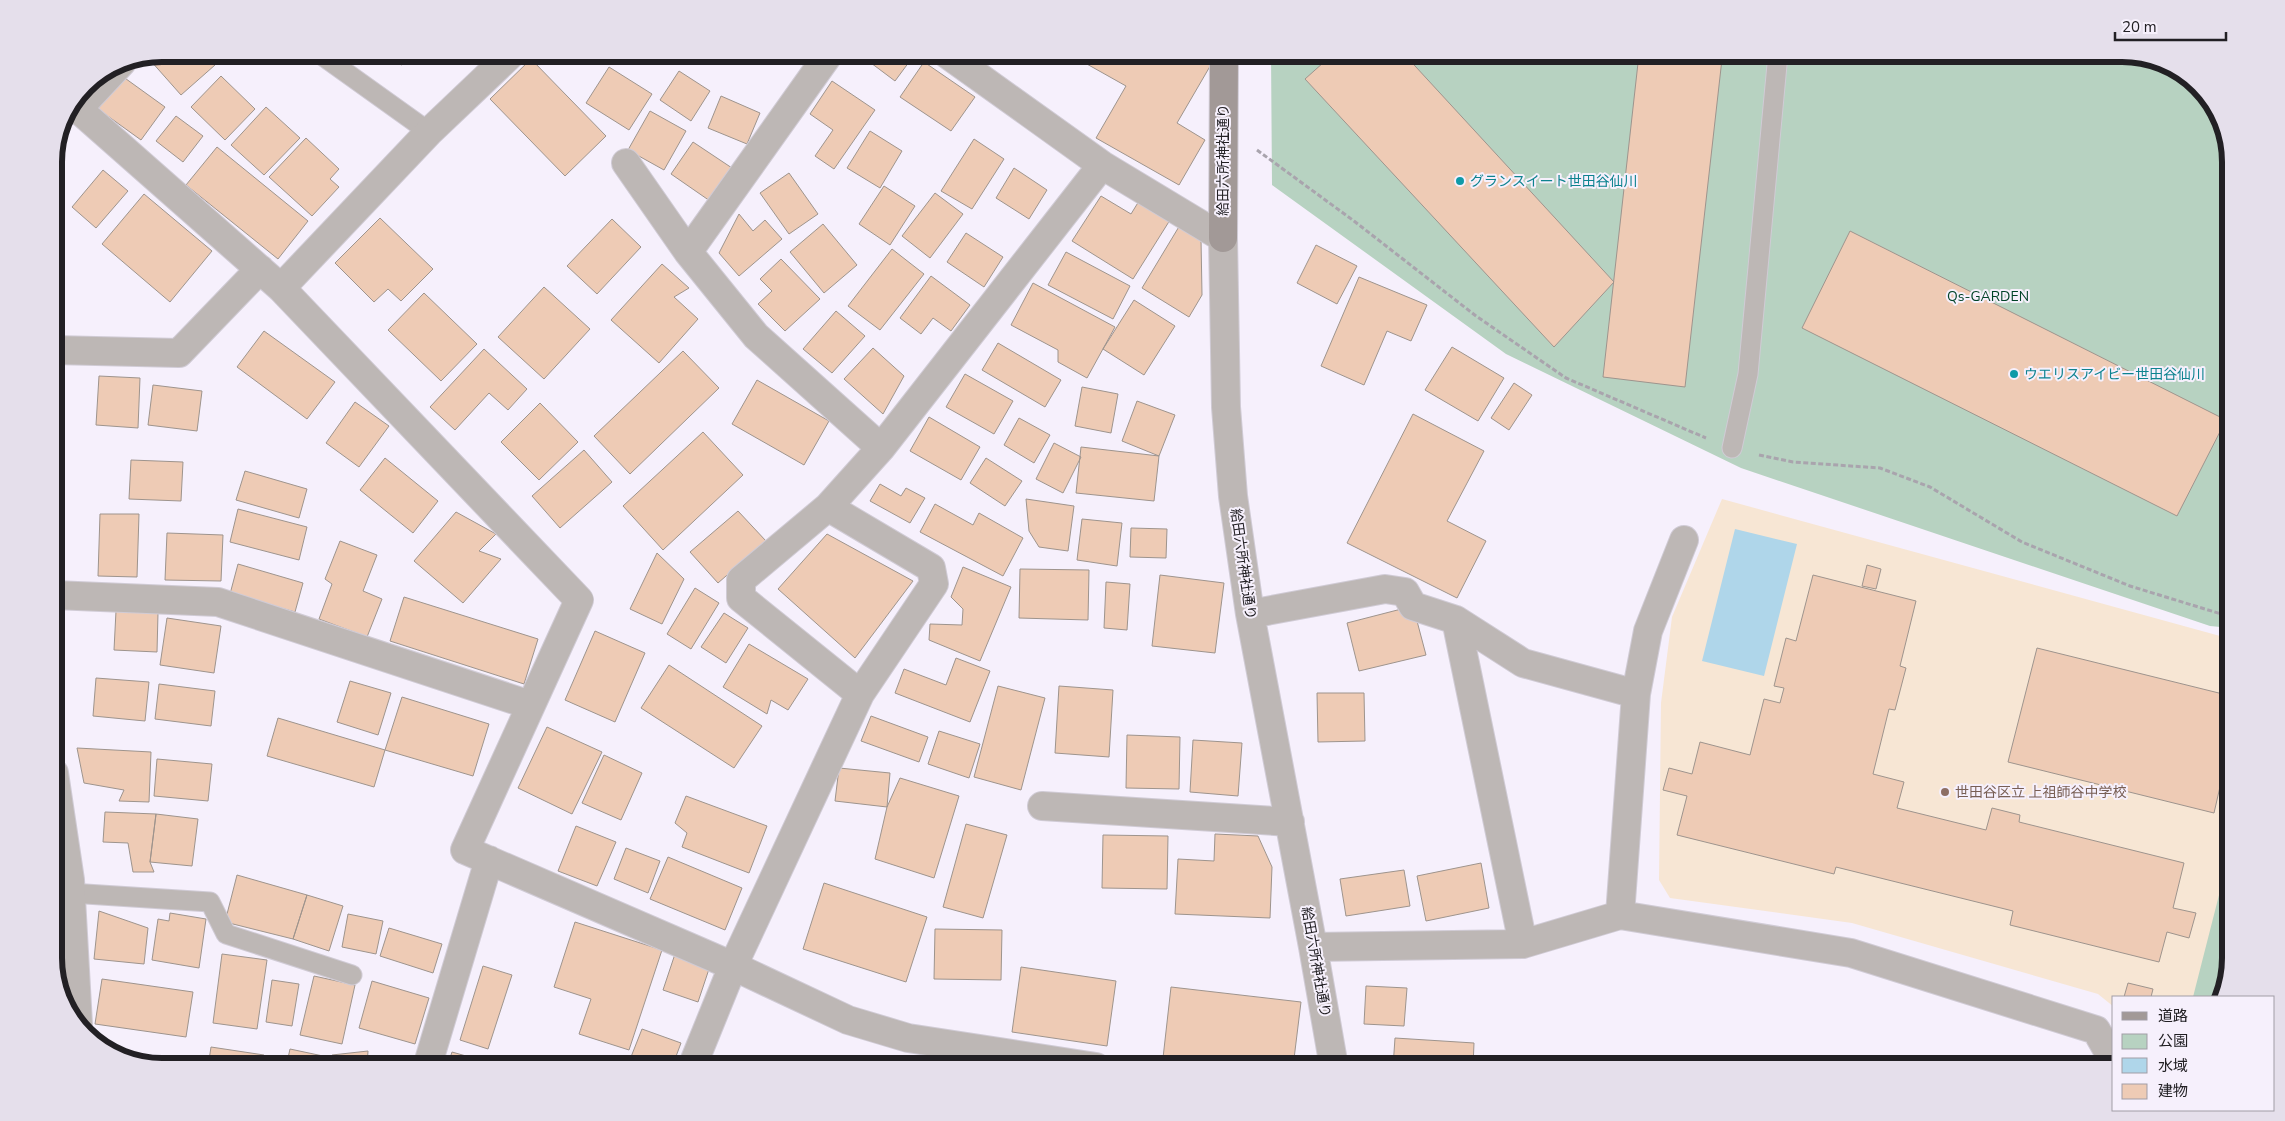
<svg xmlns="http://www.w3.org/2000/svg" width="2285" height="1121" font-family="'Nunito Sans','Noto Sans JP',sans-serif">
<style>
.education{fill:#f7e6d4}
.green{fill:#b7d2c1}
.water{fill:#afd6ea}
.building{fill:#eecbb5;stroke:#9e948d}
.lines{fill:none;stroke-linecap:round;stroke-linejoin:round}
.lane-casing{stroke:#d0cbd5;stroke-width:21}
.street-casing{stroke:#d0cbd5;stroke-width:30}
.secondary-casing{stroke:#d0cbd5;stroke-width:30}
.path{stroke:#a9a4ad;stroke-width:3;stroke-dasharray:5 2.5;stroke-linecap:butt}
.lane{stroke:#bdb7b5;stroke-width:19}
.street{stroke:#bdb7b5;stroke-width:28}
.secondary{stroke:#a29997;stroke-width:28}
.culture-dot{fill:#0f9aa8;stroke:#f6f0fc;stroke-width:2}
.education-dot{fill:#8d6e63;stroke:#f6f0fc;stroke-width:2}
.labels{text-anchor:middle;dominant-baseline:central;stroke-width:4;stroke-linejoin:round;paint-order:stroke}
.street-label{font-size:14px;fill:#222024;stroke:#f6f0fc}
.culture-label{font-size:14px;fill:#0d838f;stroke:#f6f0fc;text-anchor:start}
.park-label{font-size:14px;fill:#004327;stroke:#f6f0fc}
.education-label{font-size:14px;fill:#785e54;stroke:#f6f0fc;text-anchor:start}
.rim{fill:none;stroke:#222024;stroke-width:6}
</style>
<rect width="100%" height="100%" fill="#f6f0fc"/>
<path class="education" d="M1722 499 2231 639V959L2222 997H2114V1007L2098 994 1852 923 1670 898 1659 880 1661 703 1672 617Z"/>
<path class="green" d="M1271 54H2123L2171 65 2213 102 2231 155V628L2210 626 1741 468 1506 354 1272 185Z
M2231 848V959L2222 997H2193Z"/>
<path class="water" d="M1735 529 1797 544 1764 676 1702 661Z"/>
<path class="building" d="M162 54H205L215 65 181 95 150 60 155 55Z
M375 54H407L402 65Z
M644 54H667L661 64Z
M859 54H915L895 81Z
M1069 54H1212L1216 56 1177 123 1205 140 1179 185 1096 138 1126 86Z
M1333 54H1404L1614 282 1554 347 1305 79Z
M1639 54H1675L1722 59 1685 387 1603 377Z
M531 59 606 136 565 176 490 99Z
M924 62 975 97 951 131 900 97Z
M609 67 652 94 629 130 586 103Z
M679 71 710 91 691 121 660 100Z
M122 76 165 107 141 140 98 109Z
M221 76 255 109 225 140 191 107Z
M832 81 875 110 834 169 815 156 833 130 810 114Z
M721 96 760 113 747 144 708 128Z
M266 107 300 138 264 175 231 145Z
M650 111 686 131 664 170 628 150Z
M176 116 203 136 183 162 156 141Z
M870 131 902 151 880 188 847 168Z
M306 138 339 169 330 179 339 187 312 216 269 177Z
M974 139 1004 159 972 209 941 191Z
M693 142 732 168 710 201 671 174Z
M217 147 308 221 278 259 186 185Z
M1014 168 1047 190 1029 219 996 198Z
M103 170 128 191 96 228 72 207Z
M789 173 818 214 789 234 760 193Z
M884 186 915 206 890 245 859 224Z
M935 193 963 214 930 258 902 236Z
M144 194 212 251 170 302 102 244Z
M1101 196 1131 214 1139 201 1170 220 1133 279 1072 241Z
M739 214 753 231 765 220 782 239 739 276 719 253Z
M380 218 433 269 401 301 388 289 374 302 335 263Z
M612 219 641 247 597 294 567 266Z
M823 224 857 265 824 293 790 252Z
M1180 225 1201 239 1202 295 1189 317 1142 288Z
M1850 231 2226 420 2177 516 1802 328Z
M966 233 1003 257 984 287 947 262Z
M1316 245 1357 266 1337 304 1297 283Z
M892 249 924 274 880 330 848 306Z
M1066 252 1130 286 1113 319 1048 285Z
M781 259 820 299 785 331 758 304 772 291 760 279Z
M662 264 689 288 674 297 698 319 659 363 611 320Z
M931 276 970 305 951 331 933 318 921 334 900 318Z
M1359 277 1427 305 1411 341 1387 331 1364 385 1321 366Z
M1033 283 1115 327 1087 378 1058 362V350L1011 325Z
M544 287 590 329 544 379 498 337Z
M424 293 477 344 441 381 388 330Z
M1134 300 1175 326 1144 375 1103 349Z
M836 311 865 336 832 373 803 349Z
M264 331 335 382 307 419 237 367Z
M998 343 1061 380 1045 407 982 370Z
M1452 347 1504 378 1478 421 1425 390Z
M873 348 904 376 883 414 844 379Z
M484 349 527 389 508 410 489 393 455 430 430 407Z
M683 351 719 388 630 474 594 436Z
M965 374 1013 401 994 434 946 407Z
M99 376 140 378 138 428 96 425Z
M757 380 829 421 804 465 732 424Z
M1514 383 1532 395 1509 430 1491 418Z
M153 385 202 391 197 431 148 425Z
M1082 387 1118 394 1111 433 1075 426Z
M1137 401 1175 415 1159 456 1122 441Z
M355 402 389 426 359 467 326 443Z
M540 403 578 442 539 480 501 442Z
M1413 414 1484 451 1447 521 1486 541 1457 598 1347 543Z
M929 417 980 447 961 480 910 451Z
M1019 418 1050 435 1034 463 1004 445Z
M703 432 743 475 663 550 623 506Z
M1054 443 1081 457 1063 493 1036 479Z
M1081 447 1159 456 1154 501 1076 493Z
M584 450 612 482 560 528 532 496Z
M385 458 438 501 413 533 360 490Z
M986 458 1022 481 1005 506 970 483Z
M131 460 183 462 181 501 129 499Z
M245 471 307 489 299 518 236 500Z
M880 484 901 496 906 488 925 498 910 523 870 501Z
M1026 499 1074 506 1068 551 1039 547 1029 531Z
M935 504 973 525 979 513 1023 538 1003 576 920 532Z
M238 509 307 527 299 560 230 542Z
M738 511 766 541 718 583 690 552Z
M456 512 496 534 479 551 501 559 463 603 414 561Z
M100 514H139L137 577 98 576Z
M1082 519 1122 523 1117 566 1077 560Z
M1131 528 1167 529 1166 558 1130 557Z
M167 533 223 535 221 581 165 580Z
M827 534 913 581 855 658 778 589Z
M340 541 377 555 363 591 382 599 367 637 319 619 332 584 325 579Z
M657 553 684 579 662 624 630 609Z
M238 564 303 583 295 612 230 594Z
M1867 565 1881 569 1876 589 1862 586Z
M963 567 1011 587 980 661 929 640 930 624 962 625 963 609 951 597Z
M1020 569 1089 570 1088 620 1019 618Z
M1160 575 1224 583 1215 653 1152 646Z
M1813 575 1916 601 1900 666 1906 668 1895 710 1889 709 1873 774 1904 782 1897 808 1986 830 1992 808 2020 815 2019 822 2184 863 2173 908 2196 913 2189 938 2167 932 2159 962 2010 925 2013 911 1836 867 1834 874 1677 835 1687 796 1663 790 1669 768 1692 774 1700 742 1750 755 1764 699 1780 703 1784 688 1774 686 1786 638 1796 641Z
M1106 582 1130 584 1127 630 1104 628Z
M695 588 719 603 691 649 667 634Z
M404 597 538 639 524 684 390 641Z
M1413 606 1426 655 1359 671 1347 623Z
M116 611 158 613 157 652 114 650Z
M724 613 748 628 726 663 701 647Z
M167 618 221 626 214 673 160 665Z
M595 631 645 653 615 722 565 700Z
M749 644 808 679 788 710 771 700 767 714 723 687Z
M2037 648 2231 696V780L2222 778 2214 813 2008 762Z
M956 658 990 671 970 722 895 693 904 669 946 685Z
M669 665 762 726 734 768 641 708Z
M96 678 149 682 145 721 93 716Z
M350 681 391 693 378 735 337 722Z
M159 684 215 691 211 726 155 719Z
M998 686 1045 698 1021 790 974 777Z
M1059 686 1113 690 1109 757 1055 753Z
M1317 693H1364L1365 741 1318 742Z
M402 697 489 724 473 776 385 750Z
M871 716 928 737 919 762 861 741Z
M278 718 385 750 374 787 267 756Z
M547 727 602 752 572 814 518 788Z
M939 731 980 744 969 778 928 764Z
M1127 735 1180 737 1179 789 1126 788Z
M1193 740 1242 743 1238 796 1190 792Z
M77 748 151 752 149 802 119 801 124 790 84 783Z
M604 755 642 773 621 820 582 803Z
M157 759 212 764 208 801 154 796Z
M839 768 890 773 887 807 835 801Z
M900 778 959 796 934 878 875 859 887 807Z
M686 796 767 826 749 873 682 847 687 833 675 823Z
M105 812 156 814 150 862 154 872H133L128 843 103 842Z
M156 814 198 819 192 866 150 862Z
M966 824 1007 835 983 918 943 907Z
M576 826 616 842 597 886 558 871Z
M1215 834 1258 836 1272 867 1270 918 1175 914 1178 859 1214 861Z
M1103 835 1168 836 1167 889 1102 888Z
M626 848 660 861 648 893 614 879Z
M668 857 742 888 725 930 650 899Z
M1481 863 1489 908 1426 921 1417 876Z
M1404 870 1410 906 1346 916 1340 879Z
M237 875 307 895 293 939 225 922Z
M824 883 927 917 906 982 803 949Z
M307 895 343 906 329 951 293 939Z
M99 911 148 928 144 964 94 959Z
M170 913 206 919 199 968 152 960 158 919 169 921Z
M348 914 383 921 376 954 342 947Z
M575 922 662 950 629 1050 579 1034 591 999 554 987Z
M389 928 442 944 433 973 380 956Z
M935 929 1002 930 1001 980 934 979Z
M222 954 267 960 257 1029 213 1023Z
M675 954 710 966 698 1002 663 990Z
M483 966 512 975 488 1049 460 1040Z
M1021 967 1116 981 1107 1046 1012 1032Z
M314 976 355 985 342 1044 300 1035Z
M102 979 193 992 186 1037 95 1024Z
M272 980 299 984 292 1026 266 1022Z
M372 981 429 998 415 1044 359 1028Z
M2128 983 2153 989 2151 997H2124Z
M1366 986 1407 988 1404 1026 1364 1024Z
M1171 987 1301 1002 1293 1067H1238L1163 1058Z
M642 1029 681 1043 672 1067H643L629 1062Z
M1395 1038 1474 1043 1473 1067H1393Z
M211 1047 264 1055 262 1067H208Z
M290 1049 323 1056 321 1067H286Z
M368 1051 367 1067H330L332 1055Z
M452 1052 480 1060 477 1067H447Z
M372 1062 395 1067H371Z"/>
<g class="lines">
<defs>
<path id="lane" d="M320 54 429 132
M1732 448 1748 374 1778 54
M70 893 210 902 226 934 352 975"/>
<path id="street" d="M947 54 1102 165 1223 238 1226 407 1233 496 1250 614 1313 947 1334 1067
M78 109 281 288 579 600 465 850 733 966 848 1020 908 1038 1096 1067
M69 110 78 109 122 62
M626 163 688 252 756 336 881 448
M688 252 829 54
M281 288 429 132 511 54
M54 350 179 353 260 269
M54 595 218 602 530 705
M1250 614 1385 589 1405 592 1413 606 1456 620 1523 663 1636 694
M1456 620 1523 944
M860 694 741 598V580L828 507 881 448 1102 165
M54 773 70 880 78 1024
M1042 806 1290 822
M1620 915 1636 694 1648 631 1684 540
M1313 947 1523 944 1620 915 1851 953 2096 1030 2108 1051 2110 1067
M427 1067 489 860
M692 1067 733 966 860 694 934 584 931 568 828 507"/>
<path id="secondary" d="M1223 238 1224 54"/>
</defs>
<use href="#lane" class="lane-casing"/>
<use href="#street" class="street-casing"/>
<use href="#secondary" class="secondary-casing"/>
<path class="path" d="M1257 150 1354 221 1476 316 1566 378 1706 438
M1759 455 1793 462 1880 468 1930 487 2022 542 2130 586 2231 617"/>
<use href="#lane" class="lane"/>
<use href="#street" class="street"/>
<use href="#secondary" class="secondary"/>
</g>
<g class="culture-dot">
<circle cx="1460" cy="181" r="5"/>
<circle cx="2014" cy="374" r="5"/>
</g>
<circle class="education-dot" cx="1945" cy="792" r="5"/>
<g class="labels">
<g class="street-label">
<text transform="translate(1223 160) rotate(-90)">給田六所神社通り</text>
<text transform="translate(1243 564) rotate(82)">給田六所神社通り</text>
<text transform="translate(1316 962) rotate(80)">給田六所神社通り</text>
</g>
<g class="culture-label">
<text x="1470" y="181">グランスイート世田谷仙川</text>
<text x="2024" y="374">ウエリスアイビー世田谷仙川</text>
</g>
<g class="park-label">
<text x="1988" y="296">Qs-GARDEN</text>
</g>
<g class="education-label">
<text x="1955" y="792">世田谷区立 上祖師谷中学校</text>
</g>
</g>
<path d="M0 0H2285V1121H0ZM162 62H2122A100 100 0 0 1 2222 162V958A100 100 0 0 1 2122 1058H162A100 100 0 0 1 62 958V162A100 100 0 0 1 162 62Z" fill="#e5dfeb" fill-rule="evenodd"/>
<path class="rim" d="M162 62H2122A100 100 0 0 1 2222 162V958A100 100 0 0 1 2122 1058H162A100 100 0 0 1 62 958V162A100 100 0 0 1 162 62Z"/>
<rect x="2112" y="996" width="162" height="115" fill="#f6f0fc" stroke="#a19da6"/>
<rect x="2122" y="1012" width="25" height="8" fill="#a29997" stroke="#a19da6"/>
<text x="2158" y="1021" font-size="15" fill="#222024">道路</text>
<rect x="2122" y="1034" width="25" height="15" fill="#b7d2c1" stroke="#a19da6"/>
<text x="2158" y="1046" font-size="15" fill="#222024">公園</text>
<rect x="2122" y="1058" width="25" height="15" fill="#afd6ea" stroke="#a19da6"/>
<text x="2158" y="1071" font-size="15" fill="#222024">水域</text>
<rect x="2122" y="1084" width="25" height="15" fill="#eecbb5" stroke="#a19da6"/>
<text x="2158" y="1096" font-size="15" fill="#222024">建物</text>
<path d="M2115 32v8h111v-8" fill="none" stroke="#222024" stroke-width="2.5"/>
<text x="2122" y="32" font-size="15" fill="#222024" stroke="#f6f0fc" stroke-width="4" paint-order="stroke">20 m</text>
</svg>
